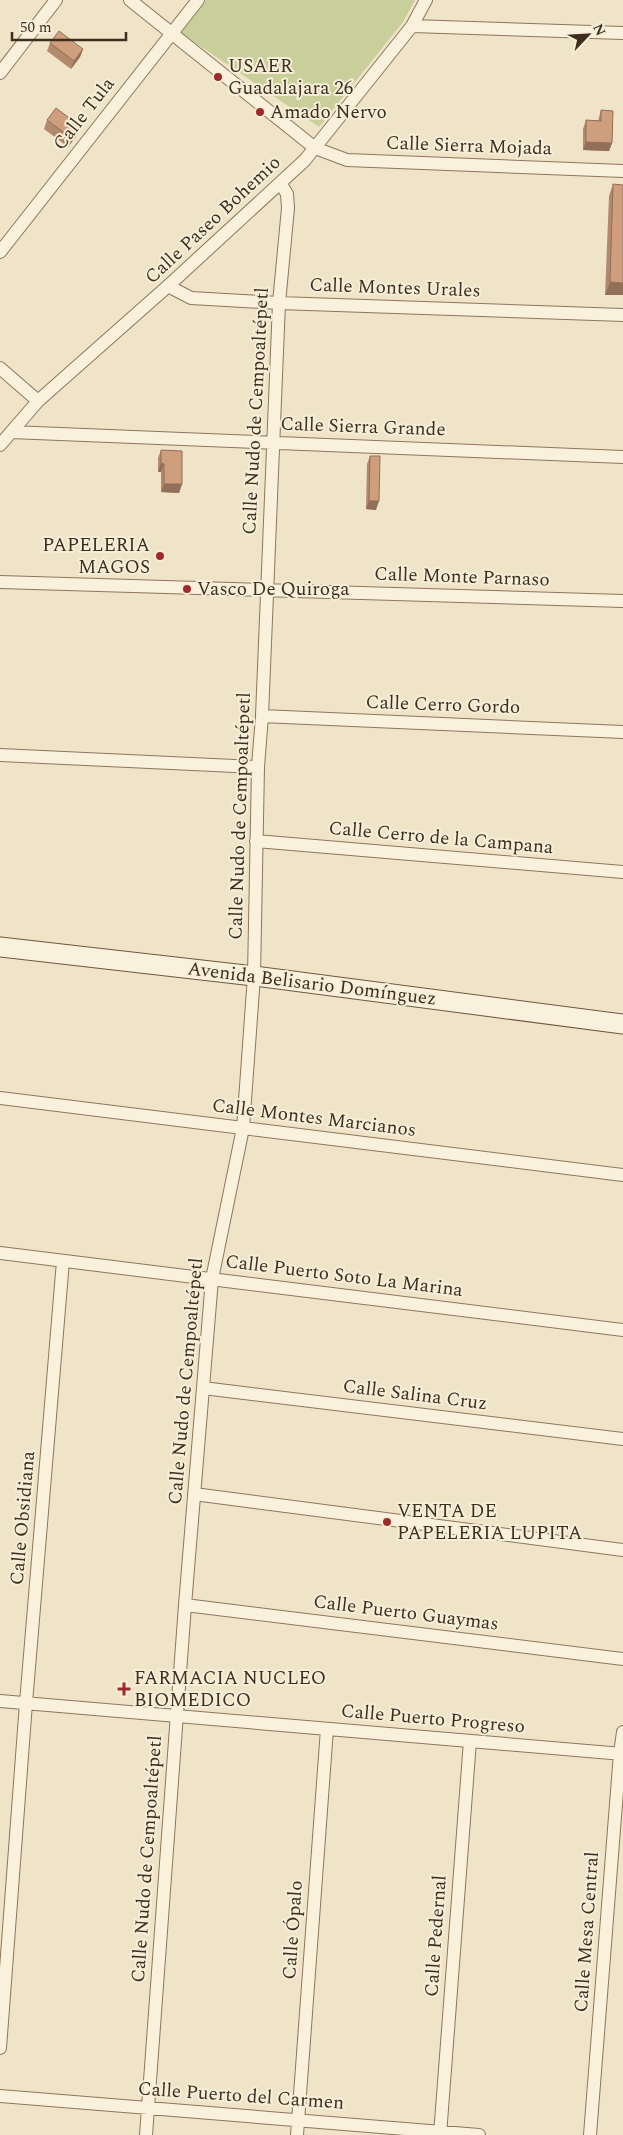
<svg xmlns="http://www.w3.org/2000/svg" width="623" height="2135" font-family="Spectral,serif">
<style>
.green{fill:#c9cf9b}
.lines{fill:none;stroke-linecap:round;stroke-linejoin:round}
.street-casing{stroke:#8d765c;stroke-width:14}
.secondary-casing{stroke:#6f573f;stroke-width:21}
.street{stroke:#faf1dc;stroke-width:12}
.secondary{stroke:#faf1dc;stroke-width:19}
.wall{fill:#b2896c}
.shaded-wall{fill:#916f58}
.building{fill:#cf9f7d;stroke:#916f58}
.poi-dot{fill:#9e2a2b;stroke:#f7eed8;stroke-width:2}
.labels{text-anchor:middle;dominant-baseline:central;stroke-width:4;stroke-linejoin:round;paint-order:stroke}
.poi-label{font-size:19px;fill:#3d2e20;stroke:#f7eed8;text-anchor:start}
.street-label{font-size:19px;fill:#3d2e20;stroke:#f7eed8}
</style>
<rect width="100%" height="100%" fill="#f0e4c8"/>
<path class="green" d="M206 0H415L403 22 319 127 181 33Z"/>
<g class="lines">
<defs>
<path id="street" d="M130 0 315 148 347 160 623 171
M412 26 623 33
M0 73 56 0
M0 252 198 0
M168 286 191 298 279 303 623 315
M0 368 38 401
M11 432 623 457
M0 445 38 401 168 286 305 160 412 26 426 0
M0 582 623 601
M262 716 623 732
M0 755 258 767
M256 841 623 872
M0 1098 623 1175
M0 1253 623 1330
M203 1388 623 1439
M194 1494 623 1550
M185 1605 623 1659
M0 1701 623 1754
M0 2048 26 1703 63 1261
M0 2096 479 2135
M146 2135 185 1605 212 1279 243 1128 254 976 258 767 262 716 279 303 288 208 287 194 281 184
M297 2135 327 1729
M440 2135 470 1741
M590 2135 620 1753 623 1732"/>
<path id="secondary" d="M0 947 254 976 623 1024"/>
</defs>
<use href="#street" class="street-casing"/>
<use href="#secondary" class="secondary-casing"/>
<use href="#street" class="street"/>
<use href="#secondary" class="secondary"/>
</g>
<path class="wall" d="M50 43 83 49 80 57 71 69 47 51Z
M601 110 612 143 609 151 583 150V129L586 120 598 121Z
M47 120 80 126 77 135 68 147 44 129Z
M613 184 623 295H605L609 196Z
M161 450 182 484 179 493 161 492V472H158V458Z
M370 456 376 510 366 509 367 464Z"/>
<path class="shaded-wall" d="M83 49 80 57 71 69 74 61Z
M80 126 77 135 68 147 71 138Z
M586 142 612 143 609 151 583 150Z
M610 282 623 283V295H605Z
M161 463 164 464 161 472H158Z
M164 484H182L179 493 161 492Z
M369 501H379L376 510 366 509Z"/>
<path class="building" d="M59 31 83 49 74 61 50 43Z
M56 108 80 126 71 138 47 120Z
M601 110 613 111 612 143 586 142V120L601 121Z
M613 184 623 185V283L610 282Z
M161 450 182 451V484H164V464L161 463Z
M370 456H380L379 501H369Z"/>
<g class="poi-dot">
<circle cx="218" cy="77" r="5"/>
<circle cx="260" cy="112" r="5"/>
<circle cx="160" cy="556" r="5"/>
<circle cx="187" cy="589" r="5"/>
<circle cx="387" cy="1522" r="5"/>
<path d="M121.5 1681.5h5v5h5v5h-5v5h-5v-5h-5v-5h5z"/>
</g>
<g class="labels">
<g class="poi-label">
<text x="228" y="66">USAER<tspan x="228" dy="22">Guadalajara 26</tspan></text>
<text x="270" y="112">Amado Nervo</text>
<text x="150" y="545" text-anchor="end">PAPELERIA<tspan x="150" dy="22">MAGOS</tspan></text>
<text x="197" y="589">Vasco De Quiroga</text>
<text x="397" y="1511">VENTA DE<tspan x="397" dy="22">PAPELERIA LUPITA</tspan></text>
<text x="134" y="1678">FARMACIA NUCLEO<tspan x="134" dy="22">BIOMEDICO</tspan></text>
</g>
<g class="street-label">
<text transform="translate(84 114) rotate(-52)">Calle Tula</text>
<text transform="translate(469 146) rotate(2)">Calle Sierra Mojada</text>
<text transform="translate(213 220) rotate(-43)">Calle Paseo Bohemio</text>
<text transform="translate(395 288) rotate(2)">Calle Montes Urales</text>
<text transform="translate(256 411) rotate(-87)">Calle Nudo de Cempoaltépetl</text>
<text transform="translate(363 427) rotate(2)">Calle Sierra Grande</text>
<text transform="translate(462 577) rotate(2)">Calle Monte Parnaso</text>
<text transform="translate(443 705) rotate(2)">Calle Cerro Gordo</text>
<text transform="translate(240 816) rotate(-88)">Calle Nudo de Cempoaltépetl</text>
<text transform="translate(441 838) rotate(5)">Calle Cerro de la Campana</text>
<text transform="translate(312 984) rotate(7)">Avenida Belisario Domínguez</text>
<text transform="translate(314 1118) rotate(7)">Calle Montes Marcianos</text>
<text transform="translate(344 1276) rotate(7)">Calle Puerto Soto La Marina</text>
<text transform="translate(186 1381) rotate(-85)">Calle Nudo de Cempoaltépetl</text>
<text transform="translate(415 1395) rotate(7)">Calle Salina Cruz</text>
<text transform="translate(23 1518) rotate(-85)">Calle Obsidiana</text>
<text transform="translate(406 1613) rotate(7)">Calle Puerto Guaymas</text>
<text transform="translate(433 1719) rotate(5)">Calle Puerto Progreso</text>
<text transform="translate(147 1859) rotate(-86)">Calle Nudo de Cempoaltépetl</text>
<text transform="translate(293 1930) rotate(-86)">Calle Ópalo</text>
<text transform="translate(587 1932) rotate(-86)">Calle Mesa Central</text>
<text transform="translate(436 1936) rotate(-86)">Calle Pedernal</text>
<text transform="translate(241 2096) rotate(4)">Calle Puerto del Carmen</text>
</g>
</g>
<g transform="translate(588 35) rotate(65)" stroke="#f7eed8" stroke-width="4" paint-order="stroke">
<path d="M0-4L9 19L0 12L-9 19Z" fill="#3d2e20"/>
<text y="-8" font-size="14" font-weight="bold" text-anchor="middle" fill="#3d2e20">N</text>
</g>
<path d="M12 32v8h114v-8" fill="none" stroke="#3d2e20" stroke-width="2.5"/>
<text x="20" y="32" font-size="15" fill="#3d2e20" stroke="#f7eed8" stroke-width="4" paint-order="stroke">50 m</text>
</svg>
